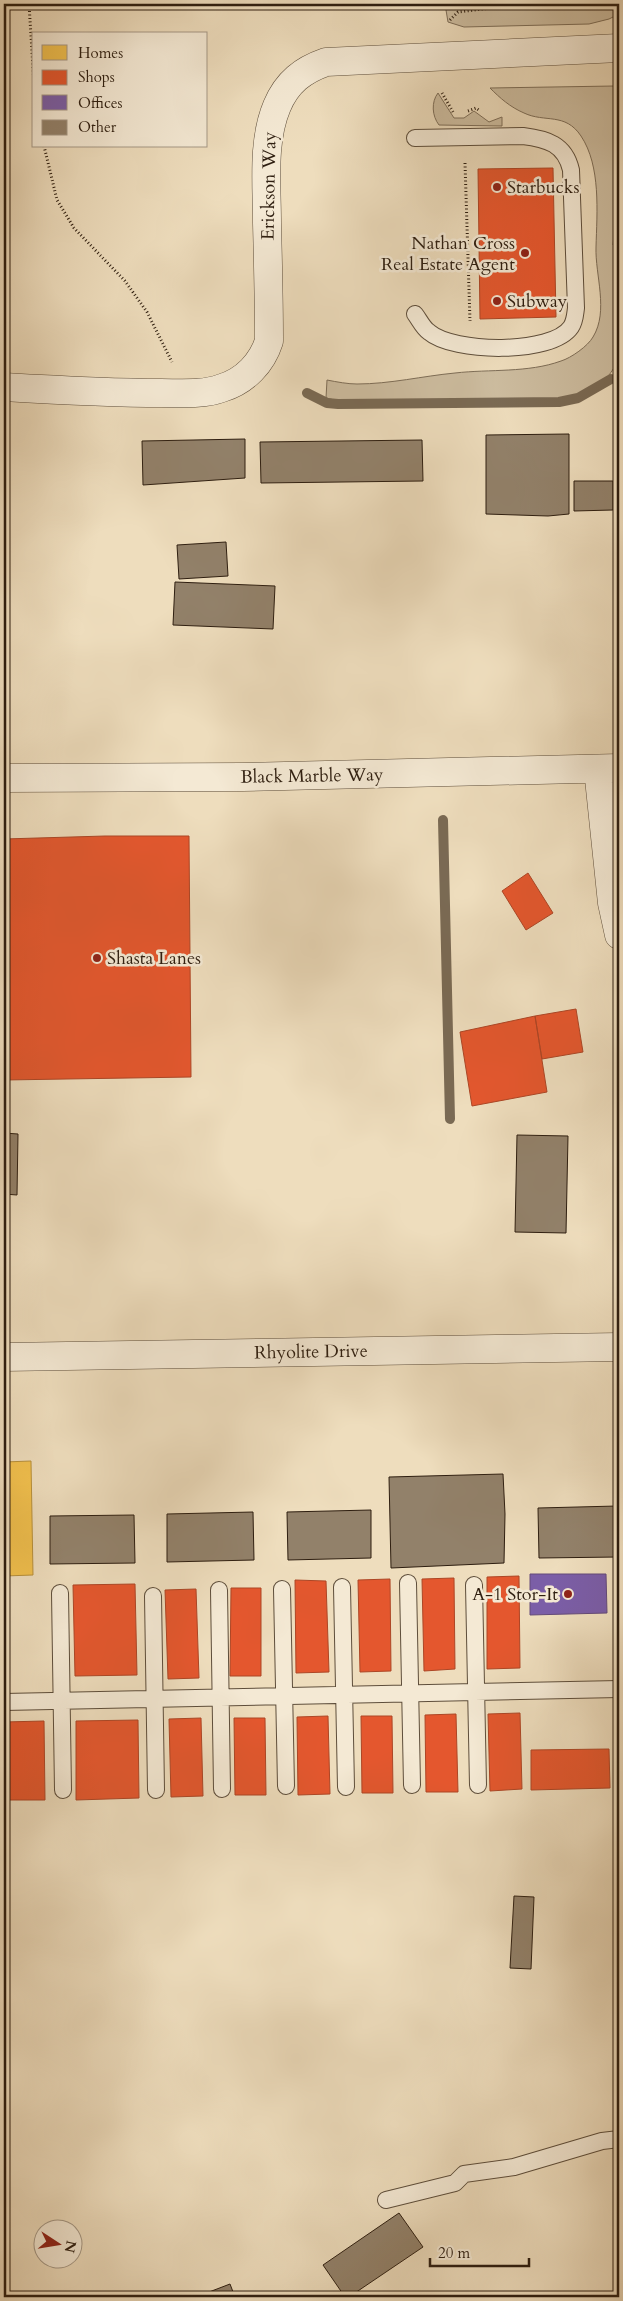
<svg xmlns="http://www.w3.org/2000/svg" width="623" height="2301" font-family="Cardo,serif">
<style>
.green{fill:#cdbda0;stroke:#7e6e58}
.homes{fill:#f2c14e;stroke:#b7903b}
.shops{fill:#e4572e;stroke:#ad4625}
.offices{fill:#7b5ea7;stroke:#644b7a}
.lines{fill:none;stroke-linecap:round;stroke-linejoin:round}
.stream{stroke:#7a6a54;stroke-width:10}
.building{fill:#92816a;stroke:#2e1e10}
.lane-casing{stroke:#5e4e3b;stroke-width:18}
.street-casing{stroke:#5e4e3b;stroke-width:29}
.path{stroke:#2e1e10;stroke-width:3;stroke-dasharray:1 2.5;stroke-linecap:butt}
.lane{stroke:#f4e9d4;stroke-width:16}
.street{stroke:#f4e9d4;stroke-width:28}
.poi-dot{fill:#8f2418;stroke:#f4e9d4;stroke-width:2}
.labels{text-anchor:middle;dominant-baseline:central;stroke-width:5;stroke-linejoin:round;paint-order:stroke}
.street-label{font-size:18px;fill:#2e1e10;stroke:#f4e9d4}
.poi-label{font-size:18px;fill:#2e1e10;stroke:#f4e9d4;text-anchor:start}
</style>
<rect width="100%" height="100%" fill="#eeddbd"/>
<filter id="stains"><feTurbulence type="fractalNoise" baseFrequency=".004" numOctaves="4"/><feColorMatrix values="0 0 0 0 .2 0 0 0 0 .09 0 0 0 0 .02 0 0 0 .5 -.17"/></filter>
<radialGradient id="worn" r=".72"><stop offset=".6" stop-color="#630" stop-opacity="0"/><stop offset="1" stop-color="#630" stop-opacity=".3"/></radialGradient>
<path class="green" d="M445 4H619V14L609 19 589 24 464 27 448 22Z
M614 86 619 88V231L614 234 613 245 619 251V364C612 368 612 373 606 378 595 389 574 396 559 399L339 401 326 398 327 380C337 382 348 384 357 384 390 384 423 376 455 373 490 369 528 373 561 361 571 358 588 346 593 337 609 311 595 275 596 247 597 212 601 166 581 136 565 112 545 123 524 113 510 107 500 98 490 88Z
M438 93 454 118H464L474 111 489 122 502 117V126L439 125C432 116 431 102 438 93Z"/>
<path class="homes" d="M31 1461 33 1575 4 1576V1462Z"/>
<path class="shops" d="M553 168 556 317 480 319 478 169Z
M105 836H189L191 1077 4 1080V839Z
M528 873 553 913 526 930 502 891Z
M576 1009 583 1052 542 1059 535 1016Z
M535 1016 547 1092 472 1106 460 1032Z
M519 1576 520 1668 487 1669V1577Z
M454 1578 455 1669 424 1671 422 1579Z
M390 1579 391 1671 360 1672 358 1580Z
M295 1580 326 1581 329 1672 296 1673Z
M135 1584 137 1675 75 1676 73 1585Z
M231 1588H261V1676H230Z
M196 1589 199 1678 168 1679 165 1590Z
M520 1713 522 1789 490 1791 488 1714Z
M456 1714 458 1792H426L425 1715Z
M328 1716 330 1794 298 1795 297 1717Z
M361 1716H392L393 1793H362Z
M201 1718 203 1796 171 1797 169 1719Z
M234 1718H265L266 1795H235Z
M138 1720 139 1798 76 1800V1721Z
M44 1721 45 1800H4V1722Z
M609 1749 610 1788 531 1790V1750Z"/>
<path class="offices" d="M530 1574H606L607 1613 530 1615Z"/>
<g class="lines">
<path class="stream" d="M307 393 327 403 338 404 559 402 578 398 611 379
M443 820 450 1119"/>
</g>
<path class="building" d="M569 434V514L548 516 486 514V435Z
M245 439V478L143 485 142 441Z
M422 440 423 481 261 483 260 442Z
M574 481H613V510L574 511Z
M226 542 228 576 179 579 177 545Z
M175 582 275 586 273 629 173 625Z
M4 1133 18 1134 17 1195 4 1194Z
M517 1135 568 1136 566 1233 515 1232Z
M503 1474 505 1514 504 1563 391 1568 389 1477Z
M617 1506 618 1557 539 1558 538 1508Z
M371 1510V1558L288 1560 287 1512Z
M253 1512 254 1560 167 1562V1514Z
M134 1515 135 1563 50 1564V1516Z
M514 1896 534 1897 531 1969 510 1968Z
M399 2213 423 2247 349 2297H345L323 2265Z
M230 2284 235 2297H196Z"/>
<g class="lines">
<defs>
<path id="lane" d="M415 138 523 136C547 139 565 144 571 170L576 308C575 315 575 321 571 327 552 355 453 353 429 332 423 328 419 319 415 314
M408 1583 412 1785
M474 1585 478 1785
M342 1587 346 1787
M282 1589 286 1786
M219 1590 222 1789
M60 1593 63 1790
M153 1596 156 1790
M4 1702 619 1689
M386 2200 455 2183 464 2174 514 2167 602 2141 619 2139"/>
<path id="street" d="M4 387C56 390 109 393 161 393 181 393 203 395 222 388 245 381 262 363 269 341 269 301 268 262 267 223 267 185 262 141 277 106 287 82 303 70 326 62L619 48
M598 769 612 903 619 935
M4 778 243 777 619 768
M4 1357 619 1347"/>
</defs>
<use href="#lane" class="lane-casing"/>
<use href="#street" class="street-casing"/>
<path class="path" d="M29 4 34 84
M450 20 458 12 523 4
M442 93 453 112
M468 111 476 108 480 111
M44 146 57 200 74 228 125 281 147 312 172 362
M465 163 470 321"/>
<use href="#lane" class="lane"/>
<use href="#street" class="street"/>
</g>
<g class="poi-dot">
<circle cx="497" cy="187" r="5"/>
<circle cx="525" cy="253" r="5"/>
<circle cx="497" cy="301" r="5"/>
<circle cx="97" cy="958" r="5"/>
<circle cx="568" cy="1594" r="5"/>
</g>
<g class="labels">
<g class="street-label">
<text transform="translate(269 186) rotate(-89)">Erickson Way</text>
<text transform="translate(312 776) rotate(-1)">Black Marble Way</text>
<text transform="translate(311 1352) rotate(-1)">Rhyolite Drive</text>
</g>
<g class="poi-label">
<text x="507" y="187">Starbucks</text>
<text x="515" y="243" text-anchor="end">Nathan Cross<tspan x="515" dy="21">Real Estate Agent</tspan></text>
<text x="507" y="301">Subway</text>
<text x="107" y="958">Shasta Lanes</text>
<text x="558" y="1594" text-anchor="end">A-1 Stor-It</text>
</g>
</g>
<rect width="623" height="2301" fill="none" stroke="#eeddbd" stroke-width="20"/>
<rect x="5" y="5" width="613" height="2291" fill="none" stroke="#2e1e10" stroke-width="2.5"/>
<rect x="10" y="10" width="603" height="2281" fill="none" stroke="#2e1e10"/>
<rect x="32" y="32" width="175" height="115" fill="#f4e9d4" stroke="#a59886"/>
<rect x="42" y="45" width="25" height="15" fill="#f2c14e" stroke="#a59886"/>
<text x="78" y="58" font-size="15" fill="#2e1e10">Homes</text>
<rect x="42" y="70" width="25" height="15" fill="#e4572e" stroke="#a59886"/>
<text x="78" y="82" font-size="15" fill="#2e1e10">Shops</text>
<rect x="42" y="95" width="25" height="15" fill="#7b5ea7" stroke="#a59886"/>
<text x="78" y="108" font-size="15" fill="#2e1e10">Offices</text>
<rect x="42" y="120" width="25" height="15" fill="#92816a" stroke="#a59886"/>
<text x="78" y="132" font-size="15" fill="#2e1e10">Other</text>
<g transform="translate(58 2244) rotate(102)"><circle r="24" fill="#f4e9d4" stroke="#a59886"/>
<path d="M0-4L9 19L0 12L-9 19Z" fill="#8f2418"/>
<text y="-8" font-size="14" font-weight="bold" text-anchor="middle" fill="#2e1e10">N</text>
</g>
<path d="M430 2258v8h99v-8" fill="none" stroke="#2e1e10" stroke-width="2.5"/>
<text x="438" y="2258" font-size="15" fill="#2e1e10" stroke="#f4e9d4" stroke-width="4" paint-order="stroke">20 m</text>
<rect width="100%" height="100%" filter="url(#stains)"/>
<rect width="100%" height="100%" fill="url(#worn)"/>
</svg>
